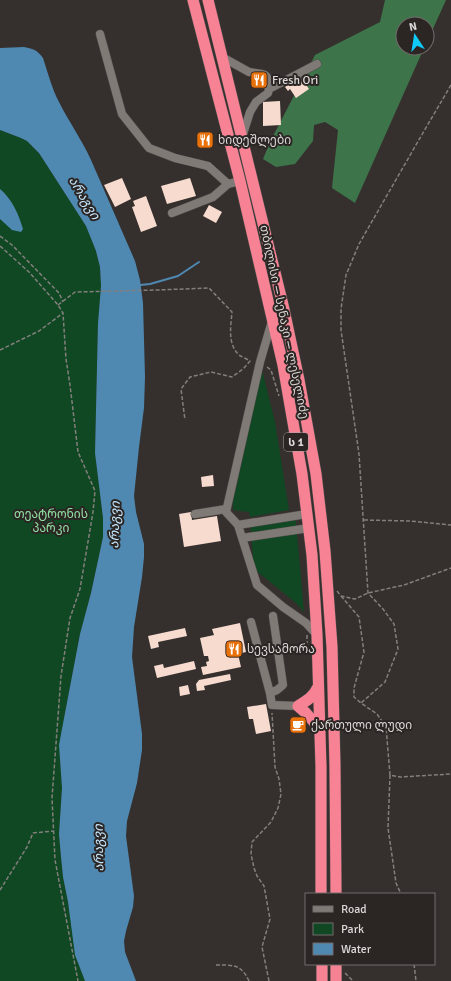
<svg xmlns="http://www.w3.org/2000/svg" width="451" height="981" font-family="Signika,'Noto Sans Georgian',sans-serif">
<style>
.green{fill:#0f4822}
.forest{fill:#3e744a}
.water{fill:#4f89b2}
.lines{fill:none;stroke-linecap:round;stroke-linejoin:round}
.stream{stroke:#4f89b2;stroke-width:2}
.building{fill:#f7dbcf}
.minor-casing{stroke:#524e4c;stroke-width:9}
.highway-casing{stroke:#524e4c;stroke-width:12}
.path{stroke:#837f7d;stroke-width:1.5;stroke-dasharray:4 2;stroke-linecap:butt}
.minor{stroke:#807a77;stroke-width:8}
.highway{stroke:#f68294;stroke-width:11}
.labels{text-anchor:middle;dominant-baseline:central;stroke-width:4;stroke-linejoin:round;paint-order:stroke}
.shield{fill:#2b2624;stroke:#a7a3a1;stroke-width:1}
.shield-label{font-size:11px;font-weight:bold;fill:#dcd8d7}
.poi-label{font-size:12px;fill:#dcd8d7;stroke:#2b2624;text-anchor:start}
.street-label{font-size:12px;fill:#dcd8d7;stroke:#2b2624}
.park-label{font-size:12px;fill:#91e0a1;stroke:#2b2624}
.water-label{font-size:13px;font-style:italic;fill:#c6e6fe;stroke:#2b2624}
</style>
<rect width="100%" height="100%" fill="#35302e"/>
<path class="green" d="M0 130 21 138 27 141 39 153 86 226 96 251 100 267 101 286 98 323 95 453 103 518V537L91 593 80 634 65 713 60 752 62 788 59 834 61 857 63 877 68 902 77 960 83 975 85 981H0Z
M262 370 275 422 289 510 250 517 249 512 233 510V502Z
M295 512 304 612 296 603 254 569 250 520Z"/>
<path class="forest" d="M385 0H446L427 42V24H403V48H424L355 203 332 188 338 130 325 122 314 125 313 141 295 164 276 167 263 159 270 142 315 55 380 22Z"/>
<path class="water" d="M24 47C34 49 37 50 43 58 48 73 52 89 59 102 69 122 82 140 91 160L135 261 140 280 143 303 145 377 144 408 139 447 134 496 136 512 144 544V557L142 577 134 627 132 657 142 734V750L137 783 127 821 126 836 134 896 133 907 126 931 124 941 125 952 136 981H85L75 955 68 902 63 877 61 857 59 834 62 788 59 745 65 713 80 634 91 593 103 537V518L95 453 98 323 101 286 100 267 96 251 86 226 39 153 27 141 21 138 0 130V48Z
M0 189C12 199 19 215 23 229L21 232 12 230 0 219Z"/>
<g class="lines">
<path class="stream" d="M140 285 150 284 178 276 199 262"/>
</g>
<path class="building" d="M263 76 264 85H255L254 77Z
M300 76 309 89 296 98 290 89 288 91 285 87Z
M280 101 281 125 263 126V102Z
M122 178 131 199 115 207 104 185Z
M190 178 196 196 167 204 161 186Z
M146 196 157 226 141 232 132 207 135 206 133 201Z
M209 205 222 212 216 223 203 216Z
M213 475 214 486 202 487 201 477Z
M191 512 192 520 217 516 221 541 184 547 179 514Z
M240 623 246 652 238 654 241 667 203 675 201 667 207 666 206 662 209 661 208 656H204L200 638 214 635 212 629Z
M185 628 187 636 158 642 159 647 151 649 148 636Z
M194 661 196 669 157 678 154 666 163 664 164 668Z
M230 674 231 680 204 686 205 690 197 691 196 684 199 680Z
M188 685 190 694 180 696 179 687Z
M266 704 271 731 256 734 253 719H249L247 707Z"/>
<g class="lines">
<defs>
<path id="minor" d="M100 34 122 114 149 148 175 158 208 166 228 184
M222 57 249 72 262 74 265 75 267 77 269 89 268 93 256 102 250 112 242 137
M269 89 317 64
M172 213 213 197 228 184 240 181
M272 321 260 362 226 512 238 525 257 585 283 607 306 623 317 635
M195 514 226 509
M238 525 307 514
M242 538 309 528
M251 622 270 693 272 705 298 706
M270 693 277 690 283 685 273 616"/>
<path id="highway" d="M193 0 240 181 283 365 302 474 312 555 317 635 321 767V894
M208 0 283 305 299 380 316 474 325 551 332 647 335 766 336 894
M318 687C313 697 308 700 298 706L306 713 320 729
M322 964V981
M336 981V964"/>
</defs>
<use href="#minor" class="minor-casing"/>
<use href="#highway" class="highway-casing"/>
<path class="path" d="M451 85 424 131 359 244 346 275 341 309V330L359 454 368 593 383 609 394 624 398 649 385 682 361 703 377 714 386 727 390 775 400 777 451 774
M0 236 12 245 59 293 63 302
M0 246 29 272 58 305 63 313 66 359 70 385 78 452 95 491 93 512 80 589 70 618 61 676 52 798 55 860 78 981
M58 305 75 292 157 290 209 288 232 312C231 325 227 344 239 355 242 357 247 359 250 361L243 369 232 377 211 372 190 377 181 389 185 420
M0 350 39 331 63 313
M267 367 271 370 279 396
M364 520 410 521 451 525
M337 591 341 596 355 599 368 593 404 585 451 568
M341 596 359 617 364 652 354 688V697L361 703
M307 635V643
M390 775 388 828 396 883 401 894
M0 890 27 847 33 833 54 831
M414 964 416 981
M216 965C233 965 241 964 249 981
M345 973 353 981
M269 981 262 947 270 919 264 886 257 876 254 868 251 854 252 842 271 822 278 808 281 794 279 779 275 767 272 713"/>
<use href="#minor" class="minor"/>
<use href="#highway" class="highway"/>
</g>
<defs>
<symbol id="restaurant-square" viewBox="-11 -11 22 22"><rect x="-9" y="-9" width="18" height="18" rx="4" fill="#e8710a" stroke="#2b2624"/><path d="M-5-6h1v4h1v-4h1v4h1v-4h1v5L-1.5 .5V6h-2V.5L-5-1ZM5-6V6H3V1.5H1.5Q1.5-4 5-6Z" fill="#fff"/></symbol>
<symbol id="cafe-square" viewBox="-11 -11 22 22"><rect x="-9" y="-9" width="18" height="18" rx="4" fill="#e8710a" stroke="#2b2624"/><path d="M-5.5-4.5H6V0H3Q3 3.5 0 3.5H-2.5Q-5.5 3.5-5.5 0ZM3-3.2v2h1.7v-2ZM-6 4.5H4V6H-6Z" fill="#fff"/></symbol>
</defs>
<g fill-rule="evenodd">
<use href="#restaurant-square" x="249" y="70" width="20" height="20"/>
<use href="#restaurant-square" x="195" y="130" width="20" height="20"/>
<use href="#restaurant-square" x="224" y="639" width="20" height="20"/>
<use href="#cafe-square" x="288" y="715" width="20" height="20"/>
</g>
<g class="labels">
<rect class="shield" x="284" y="433" width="24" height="18" rx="3"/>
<g class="shield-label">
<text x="296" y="442">ს 1</text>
</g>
<g class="poi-label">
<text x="272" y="80">Fresh Ori</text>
<text x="218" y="140">ხიდეშლები</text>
<text x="247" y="649">სევსამორა</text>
<text x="311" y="725">ქართული ლუდი</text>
</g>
<g class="street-label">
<text transform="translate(284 322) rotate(78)">თბილისი — სენაკი — ლესელიძე</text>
</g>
<g class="park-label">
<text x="51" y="514">თეატრონის<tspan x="51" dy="14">პარკი</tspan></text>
</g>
<g class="water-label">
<text transform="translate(84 198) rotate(59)">არაგვი</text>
<text transform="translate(115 525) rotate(-88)">არაგვი</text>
<text transform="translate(99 848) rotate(-91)">არაგვი</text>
</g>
</g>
<rect x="305" y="893" width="130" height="72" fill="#2b2624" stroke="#726d6c"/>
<rect x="313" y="906" width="20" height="6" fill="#807a77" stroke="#726d6c"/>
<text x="341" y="913" font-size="12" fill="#dcd8d7">Road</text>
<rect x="313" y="923" width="20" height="12" fill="#0f4822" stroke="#726d6c"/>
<text x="341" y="933" font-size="12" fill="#dcd8d7">Park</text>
<rect x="313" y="943" width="20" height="12" fill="#4f89b2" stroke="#726d6c"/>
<text x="341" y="953" font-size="12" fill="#dcd8d7">Water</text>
<g transform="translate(415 36) rotate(348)"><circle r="19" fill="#2b2624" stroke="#726d6c"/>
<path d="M0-3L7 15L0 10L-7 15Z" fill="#10cafa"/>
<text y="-6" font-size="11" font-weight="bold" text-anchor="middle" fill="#dcd8d7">N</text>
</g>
</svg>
